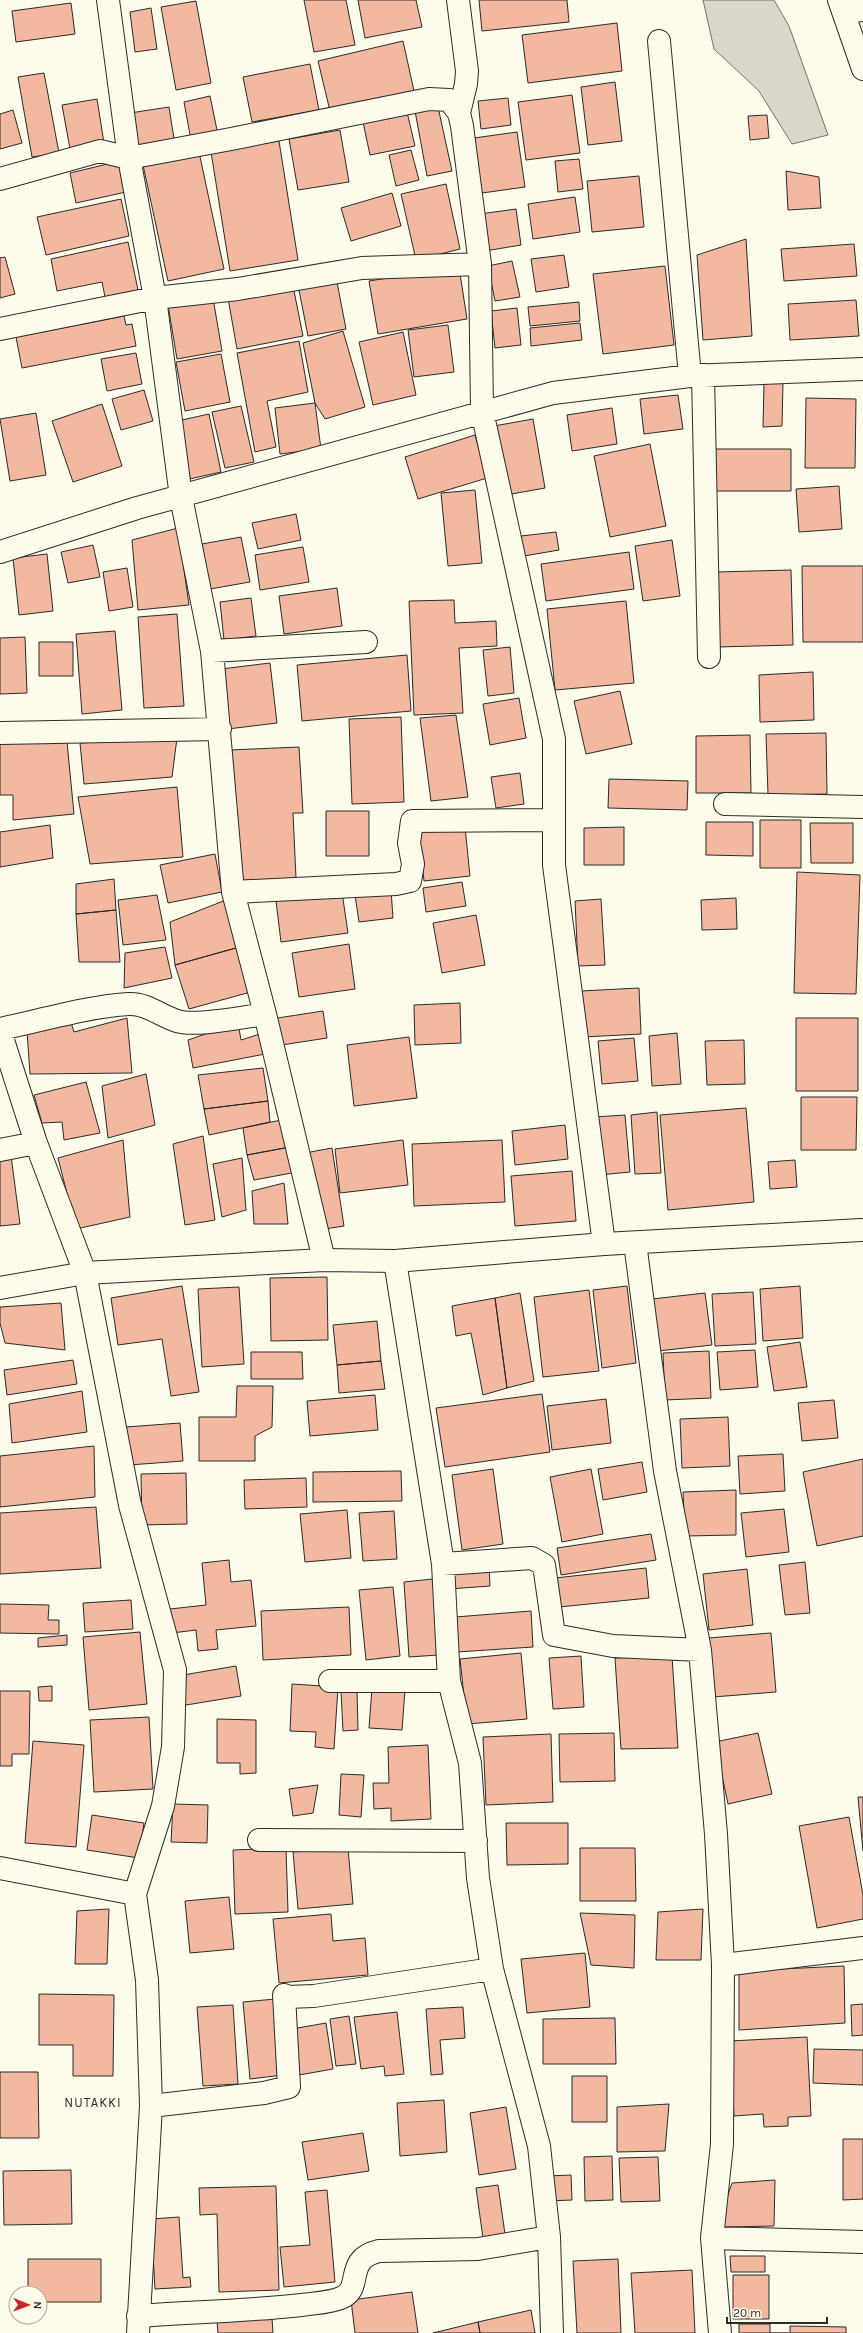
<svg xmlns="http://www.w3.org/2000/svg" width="863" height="2333" font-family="Karla,sans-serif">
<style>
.water{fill:#d8d7c9;stroke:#74746e}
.building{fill:#f2b8a0;stroke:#2b2b2b}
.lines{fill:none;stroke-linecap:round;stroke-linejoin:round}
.street-casing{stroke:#2b2b2b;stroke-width:24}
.secondary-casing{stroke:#2b2b2b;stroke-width:24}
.street{stroke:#fdfbea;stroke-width:22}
.secondary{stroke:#fdfbea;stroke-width:22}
.labels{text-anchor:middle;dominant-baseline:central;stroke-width:3;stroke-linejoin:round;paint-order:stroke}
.quarter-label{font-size:13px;letter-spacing:1px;fill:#2b2b2b;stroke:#fdfbea}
</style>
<rect width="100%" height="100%" fill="#fdfbea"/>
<path class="water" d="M703 0H774L789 26 828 135 792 144 759 91 714 49Z"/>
<path class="building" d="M304 0H346L355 45 314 52Z
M358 0H416L422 27 365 38Z
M479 0H567L569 22 482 31Z
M196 1 211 83 176 90 161 7Z
M71 3 75 34 16 42 12 11Z
M151 8 157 49 135 52 130 12Z
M617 23 622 71 528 83 522 35Z
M403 41 414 91 330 111 318 61Z
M310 64 319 110 252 122 243 77Z
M44 73 59 153 32 157 18 77Z
M615 82 622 141 588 145 581 87Z
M572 95 580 153 526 160 518 102Z
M210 96 218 135 191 140 184 102Z
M508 98 511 125 481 129 478 101Z
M97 99 104 143 70 149 62 105Z
M169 107 175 145 136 151 130 113Z
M438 107 452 171 427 176 415 111Z
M13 110 22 143 0 149V114Z
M407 112 415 146 370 155 363 122Z
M767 115 769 138 750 140 748 116Z
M340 130 349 182 298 190 289 139Z
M517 132 525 187 482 193 474 138Z
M279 141 298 260 230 271 211 152Z
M411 150 419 180 396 186 389 155Z
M199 152 224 269 168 281 143 165Z
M579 159 583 189 558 192 555 161Z
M120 161 126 192 76 203 70 173Z
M786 171 819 177 821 208 788 210Z
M639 176 644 227 592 232 587 181Z
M446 184 460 249 416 260 401 194Z
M392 193 401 226 351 241 341 208Z
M575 197 580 232 533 239 528 204Z
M121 199 129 236 46 255 37 217Z
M516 209 521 245 485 251 480 214Z
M746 239 752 336 703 340 697 255Z
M128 242 138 290 105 297 102 282 57 291 51 259Z
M854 244 857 276 784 281 781 249Z
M564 255 569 287 536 292 531 259Z
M5 257 15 294 0 298V258Z
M512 261 520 297 495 301 488 266Z
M665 266 674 345 603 354 593 274Z
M459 267 467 319 378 334 369 281Z
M336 277 346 329 308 336 298 285Z
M293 286 303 336 237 349 228 298Z
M213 298 222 351 177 359 168 305Z
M856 300 859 336 790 340 788 304Z
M579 302 580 321 530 326 528 307Z
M517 308 521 345 495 348 491 311Z
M124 316 126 325 132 324 136 346 22 368 16 337Z
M580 323 582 340 531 346 530 328Z
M448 325 454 372 414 377 408 330Z
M343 331 365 407 325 419 315 403 303 343Z
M403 332 416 395 373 405 359 342Z
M299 341 308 392 267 401 276 447 255 452 237 353Z
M136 353 142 384 107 391 101 359Z
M221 354 230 402 185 411 176 362Z
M764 383H783L782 426 763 427Z
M144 390 153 421 121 430 112 399Z
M678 395 683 429 644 434 640 399Z
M806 398 856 399 855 468H805Z
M315 403 321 449 280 454 275 408Z
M102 404 122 466 73 482 52 421Z
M241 406 254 462 225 468 212 412Z
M612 408 617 444 572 451 567 415Z
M36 413 46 475 10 481 0 419Z
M209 414 221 472 185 480 173 422Z
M533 419 545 488 506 495 494 426Z
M475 435 487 478 418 499 405 457Z
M650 444 666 526 610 537 594 456Z
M711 449H791V491H710Z
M839 486 842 529 799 532 796 489Z
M475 490 482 563 448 566 441 493Z
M296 514 301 540 258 549 252 523Z
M178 528 189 605 138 610 132 540Z
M556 532 559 550 524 556 521 536Z
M241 537 250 582 210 589 202 544Z
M672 540 680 596 643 601 635 546Z
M93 545 100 577 68 583 61 552Z
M303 547 309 582 260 590 255 555Z
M629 552 634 589 546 601 541 564Z
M47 554 53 611 19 615 13 558Z
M802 566H863V642H803Z
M127 568 133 607 109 611 103 572Z
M791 570 793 645 718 647 716 572Z
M337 588 342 626 284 634 279 596Z
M251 598 256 636 224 640 220 602Z
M454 600 455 623 496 621 497 646 459 648 463 713 414 715 409 601Z
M626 601 634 683 555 690 547 609Z
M177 614 184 706 144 708 138 617Z
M115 631 122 710 82 714 76 634Z
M25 637 27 693 0 694V638Z
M39 642H73V676H39Z
M510 647 514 693 488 696 483 650Z
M407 655 411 711 302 721 297 665Z
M270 663 277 723 228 729 221 669Z
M813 672 814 720 760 722 759 675Z
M620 691 632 744 586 754 574 701Z
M519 698 526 738 490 745 483 704Z
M456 715 468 797 431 801 420 718Z
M401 717 404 802 352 804 349 719Z
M826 733 827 794 768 795 766 734Z
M750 735 751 793H696V736Z
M177 738 172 777 84 784 80 743Z
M67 742 74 814 13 820V795H0V744Z
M299 747 303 813H293L296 878 237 881 230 750Z
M520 773 524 804 496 808 491 777Z
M609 779 688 781 687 810 608 808Z
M177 787 183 857 90 864 78 797Z
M326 811H369V856H326Z
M760 820H801V868H760Z
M706 822H753V856L706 855Z
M810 823H853V863H811Z
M50 825 53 858 0 867V832Z
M465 827 470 876 424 881 419 832Z
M624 827V865H584V828Z
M215 854 222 892 168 903 160 865Z
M797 872 860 875 856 994 794 993Z
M114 879 116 910 76 914V884Z
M462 882 466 906 426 912 423 888Z
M391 890 393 918 359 922 355 895Z
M342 892 348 933 281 942 276 901Z
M157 895 166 940 123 945 118 900Z
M231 898 243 946 175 965 170 922Z
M736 898 737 929 702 930 701 900Z
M601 899 605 965 578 966 575 901Z
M116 910 120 962H79L76 914Z
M476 915 485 965 442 973 433 923Z
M349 944 355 989 299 997 292 953Z
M243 946 258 990 189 1009 175 965Z
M165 947 172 978 124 988 125 953Z
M639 988 641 1034 583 1037 581 991Z
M460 1003 461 1043 415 1045 414 1005Z
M323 1011 327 1038 275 1046 271 1019Z
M127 1018 132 1073 30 1074 27 1031 70 1019 74 1032Z
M796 1018H858V1091H796Z
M238 1023 241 1040 263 1033 265 1054 193 1068 188 1040Z
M677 1033 681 1084 652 1086 649 1036Z
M409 1037 417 1098 354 1106 347 1045Z
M634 1038 638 1081 602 1084 598 1041Z
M744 1040 745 1084 707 1085 705 1041Z
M263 1068 268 1101 204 1109 198 1075Z
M146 1074 155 1125 108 1138 102 1086Z
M86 1082 100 1133 64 1140 62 1122 42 1123 34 1095Z
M801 1097H857L856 1150H801Z
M268 1101 270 1122 209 1135 204 1109Z
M746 1108 754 1202 668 1210 660 1115Z
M657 1112 661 1173 635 1174 631 1115Z
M625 1115 630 1172 599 1175 594 1117Z
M286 1119 290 1147 247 1155 243 1128Z
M565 1125 568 1159 515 1165 512 1131Z
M203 1136 215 1220 185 1225 173 1144Z
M123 1140 130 1217 76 1229 58 1158Z
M403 1140 408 1185 340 1193 335 1149Z
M502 1140 505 1202 414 1206 412 1144Z
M290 1147 297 1172 254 1180 247 1155Z
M10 1148 20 1224 0 1226V1151Z
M332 1148 344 1226 318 1230 305 1153Z
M242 1158 246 1210 222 1217 213 1164Z
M795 1160 797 1187 770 1189 768 1162Z
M572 1171 576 1221 515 1226 511 1176Z
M284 1183 288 1224H254L252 1191Z
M327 1277 328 1340 271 1341 270 1278Z
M182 1286 199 1392 171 1396 162 1339 118 1345 111 1298Z
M627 1286 636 1363 602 1368 593 1290Z
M800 1286 803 1338 763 1341 760 1289Z
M239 1287 244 1364 202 1367 198 1289Z
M589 1290 599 1371 543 1377 534 1297Z
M753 1292 756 1344 715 1346 712 1294Z
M520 1293 534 1381 507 1388 495 1298Z
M705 1293 712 1345 658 1351 652 1299Z
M495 1298 507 1388 483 1395 471 1333 456 1336 452 1306Z
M61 1303 65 1350 5 1343 0 1323V1307Z
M377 1321 381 1361 337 1365 333 1325Z
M800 1342 807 1387 774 1391 767 1347Z
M755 1350 758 1387 720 1390 717 1352Z
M709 1351 711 1398 665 1400 663 1353Z
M251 1352H302L303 1379H251Z
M73 1360 77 1384 7 1395 4 1370Z
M381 1361 385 1389 339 1393 337 1365Z
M237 1386H273L272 1427 255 1436V1461H199V1417H236Z
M82 1391 87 1432 12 1443 9 1404Z
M542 1394 550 1452 445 1467 436 1408Z
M375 1395 378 1430 310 1436 307 1401Z
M606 1399 611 1443 552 1450 547 1406Z
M834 1400 838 1438 802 1441 798 1403Z
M728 1417 730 1466 682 1468 680 1419Z
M180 1423 183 1461 129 1465 126 1427Z
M94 1446 95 1497 0 1507V1456Z
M783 1454 785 1491 740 1494 738 1456Z
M863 1459V1536L817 1546 803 1472Z
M642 1462 647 1492 603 1500 598 1469Z
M493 1469 503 1544 462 1550 452 1475Z
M591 1469 603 1534 562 1542 550 1477Z
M401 1471 402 1501 313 1502V1472Z
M186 1473 187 1524 142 1525 141 1474Z
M306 1478 307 1507 245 1509 244 1480Z
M736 1490V1535L685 1536 683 1492Z
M96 1507 101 1568 0 1574V1513Z
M784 1509 789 1552 746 1557 741 1513Z
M347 1510 351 1558 305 1562 300 1514Z
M394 1511 397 1559 363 1561 359 1513Z
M651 1534 656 1560 561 1575 557 1548Z
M229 1560 231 1582 251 1580 256 1626 216 1630 218 1649 198 1651 196 1630 172 1633 170 1609 206 1605 202 1563Z
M805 1562 810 1613 785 1615 779 1565Z
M489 1565 490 1586 449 1589 448 1568Z
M646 1568 649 1598 559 1607 555 1578Z
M747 1569 753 1625 709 1630 703 1574Z
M433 1579 438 1655 409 1657 404 1582Z
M393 1587 400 1656 366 1660 359 1590Z
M131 1600 133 1629 85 1632 83 1603Z
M0 1604 49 1605 48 1620H59V1634L0 1633Z
M349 1607 351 1655 263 1660 261 1611Z
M531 1611 533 1647 457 1652 455 1617Z
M140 1632 147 1704 89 1710 83 1637Z
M771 1633 776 1692 713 1697 708 1638Z
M67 1635V1645L38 1647V1638Z
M521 1653 527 1719 467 1724 460 1659Z
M581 1656 584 1707 553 1709 549 1658Z
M672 1656 678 1748 621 1749 615 1658Z
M236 1666 241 1696 180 1706 183 1675Z
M292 1684 338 1687 334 1749 315 1747 316 1732 290 1731Z
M52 1686V1701H39L38 1687Z
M372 1688 405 1690 402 1730 369 1728Z
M357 1690 358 1730 343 1731 341 1691Z
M0 1691H30L29 1754H12V1766H0Z
M149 1717 153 1789 94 1792 90 1720Z
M217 1719 256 1720V1773L240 1774V1763H217Z
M614 1733 615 1781 560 1782 559 1734Z
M758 1733 772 1794 728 1804 715 1742Z
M551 1734 553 1802 486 1805 483 1737Z
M33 1741 84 1745 76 1847 25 1843Z
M428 1745 431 1819 391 1821V1808L374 1809 373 1783H389L388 1747Z
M341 1774 364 1775 361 1817 339 1815Z
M318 1785 313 1813 293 1816 289 1789Z
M858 1797H863V1851Z
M173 1804 208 1805 207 1843 171 1842Z
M92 1815 144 1823 139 1858 87 1850Z
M849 1817 863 1895V1919L817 1928 799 1826Z
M506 1823H568V1864L507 1865Z
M286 1848 288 1912 235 1914 233 1850Z
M348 1848 353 1904 298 1909 293 1852Z
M580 1848H635L636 1901H580Z
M229 1897 234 1949 190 1953 185 1901Z
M109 1909 107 1964H75L77 1911Z
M703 1909 701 1960H656L658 1912Z
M580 1913 635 1915 634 1968 591 1965Z
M331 1914 333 1941 365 1938 368 1975 279 1983 273 1919Z
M585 1953 590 2007 527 2013 521 1959Z
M844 1966 845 2023 739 2030V1971Z
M39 1994 114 1995 113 2076H73V2045H39Z
M275 1999 283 2075 250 2079 243 2002Z
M863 2004V2035L852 2036 851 2005Z
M233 2005 238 2084 203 2086 197 2007Z
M463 2007 465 2038 440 2040 443 2074 431 2075 426 2009Z
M397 2012 404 2074 385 2076 384 2066 361 2069 354 2017Z
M349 2016 356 2064 336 2066 330 2019Z
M615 2018 616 2064H543V2019Z
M326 2023 333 2069 299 2075 292 2029Z
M807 2037 811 2116 788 2117V2126L764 2127 763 2114 734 2116 730 2041Z
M814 2049 863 2050V2085L813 2083Z
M0 2072H38L39 2138H0Z
M572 2076H607V2122H572Z
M444 2100 447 2152 400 2156 397 2103Z
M669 2104 665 2151 617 2152V2107Z
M506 2107 516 2169 479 2175 470 2113Z
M363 2133 369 2171 308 2180 302 2142Z
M843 2139H863V2199L843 2200Z
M612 2156 613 2200 585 2201 584 2157Z
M658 2157 660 2201 621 2202 619 2158Z
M71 2170 72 2224 4 2225 3 2171Z
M571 2175 572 2200 548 2201 547 2176Z
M775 2180 774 2226 724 2227V2206L732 2183Z
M498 2185 505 2234 483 2238 476 2188Z
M276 2186 279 2290 219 2292 217 2214 200 2215 199 2188Z
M327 2190 335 2282 284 2287 280 2247 310 2245 305 2192Z
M179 2217 183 2278 190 2277 191 2287 155 2289 151 2219Z
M730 2256H765V2272H731Z
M28 2259H101V2302H40V2293H28Z
M618 2259 621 2333H577L573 2261Z
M692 2270 695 2333H635L631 2273Z
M733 2275H769V2319H733Z
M412 2292 418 2333H355L351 2300Z
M531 2310 535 2333H480L478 2322Z
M272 2318 273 2333H218L217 2322Z
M478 2322 480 2333H433Z
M739 2324H770V2333H789H739Z
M790 2326 846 2327V2333H790Z"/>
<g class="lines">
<defs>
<path id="street" d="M108 0 129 158 155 298 181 497 212 651 233 892 265 1014 324 1260
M458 0 467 71 466 84 459 113
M844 12 863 10
M659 41 690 376
M0 179 100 151 129 158 231 139 429 99 449 100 459 113 462 126 480 264 482 411 554 739V865L604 1244
M0 329 155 298 238 289 362 268 480 264
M703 375 709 657
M0 552 137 508 553 393 690 376 863 369
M212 651 366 642
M0 733 220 729
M725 804 863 807
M233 892 396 884 410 881 413 864 409 843 412 821 553 820
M0 1029C39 1021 90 1006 129 1004 146 1003 161 1016 177 1021 196 1027 243 1017 265 1014
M0 1031 36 1143 85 1273 130 1505 175 1670 173 1747 163 1806 135 1894
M0 1150 36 1143
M635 1243 665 1471 700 1650 716 1834 723 1965 722 2144 712 2238 720 2333
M395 1261 443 1564 449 1681 470 1763 478 1878 492 1969 539 2146 549 2237 552 2333
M443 1564 532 1558 544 1565 554 1635 613 1646 700 1650
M330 1681H449
M259 1840 476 1841
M723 1965 863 1948
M151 2106 264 2093 289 2087 284 1995 286 1997 314 1996 492 1969
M712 2238 863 2242
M138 2316C192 2312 247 2311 302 2305 315 2303 331 2303 343 2297 363 2287 344 2259 379 2251L478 2249 549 2237"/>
<path id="secondary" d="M839 0 863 69
M0 1288 85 1273 324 1260 395 1261 604 1244 861 1230
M0 1868 135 1894 147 1980 151 2106 138 2333"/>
</defs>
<use href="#street" class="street-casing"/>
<use href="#secondary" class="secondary-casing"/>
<use href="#street" class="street"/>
<use href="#secondary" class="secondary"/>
</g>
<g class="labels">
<g class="quarter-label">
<text x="93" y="2102">NUTAKKI</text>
</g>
</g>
<g transform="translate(28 2305) rotate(91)"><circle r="19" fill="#fdfbea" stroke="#a9a89e"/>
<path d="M0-3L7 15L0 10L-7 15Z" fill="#c62828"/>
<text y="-6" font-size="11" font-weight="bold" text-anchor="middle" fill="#2b2b2b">N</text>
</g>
<path d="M727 2317v6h100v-6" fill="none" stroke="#2b2b2b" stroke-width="2"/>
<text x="733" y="2317" font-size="12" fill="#2b2b2b" stroke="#fdfbea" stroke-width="3" paint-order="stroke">20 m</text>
</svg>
